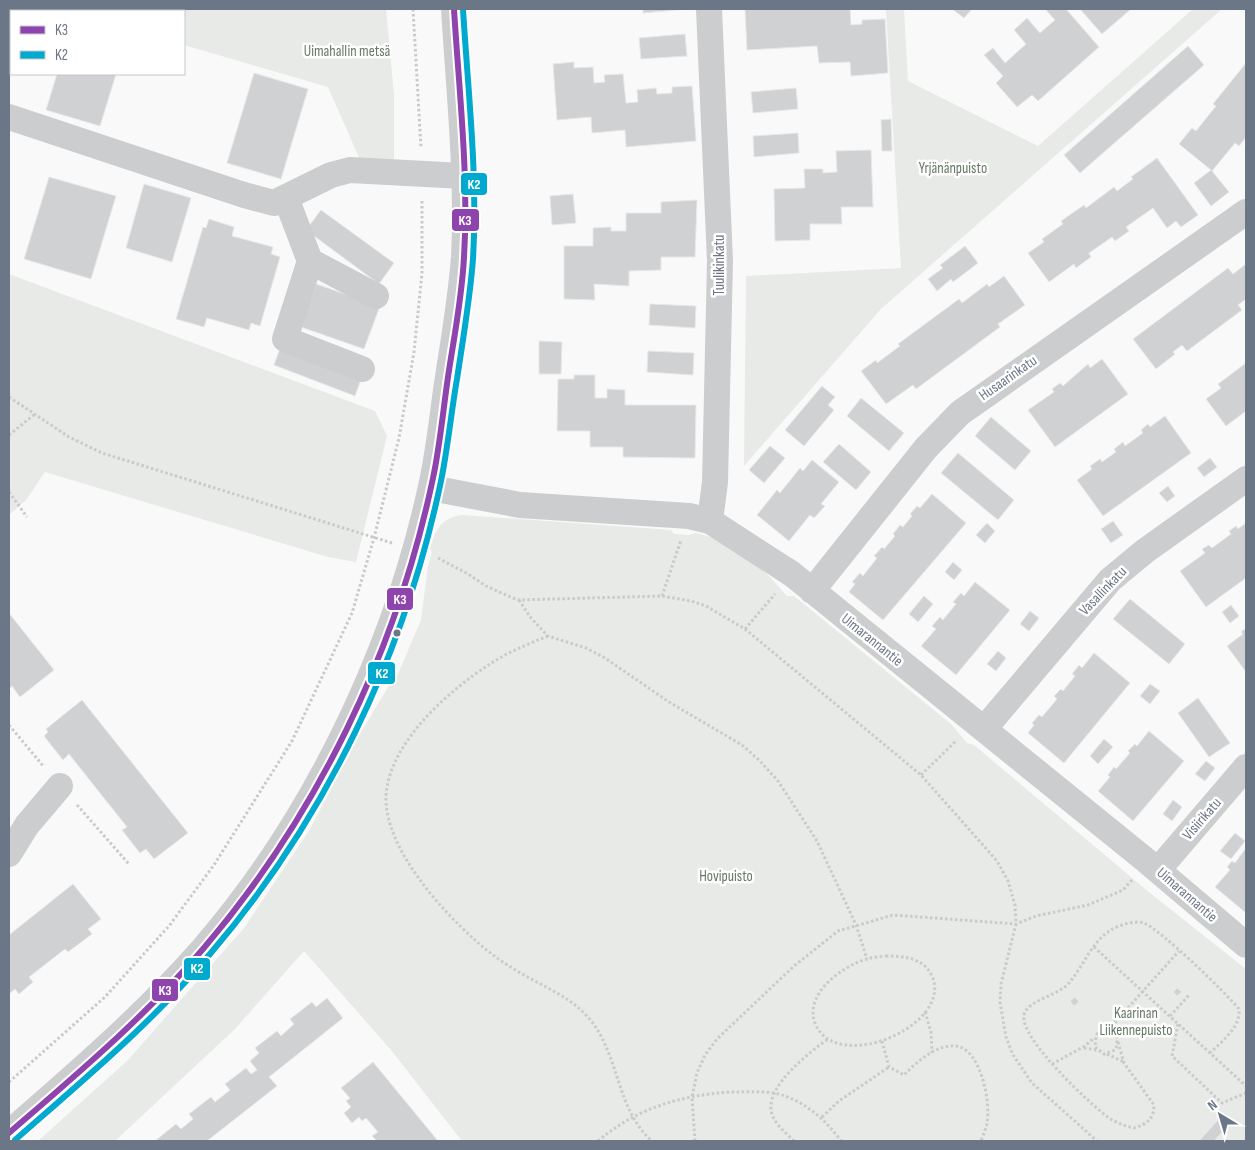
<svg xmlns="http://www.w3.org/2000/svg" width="1255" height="1150" font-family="'Sofia Sans Condensed',sans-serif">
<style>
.green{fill:#e7eae6}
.building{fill:#d0d1d3;stroke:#e8e8e8}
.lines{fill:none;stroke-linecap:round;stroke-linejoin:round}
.path{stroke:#c9cacc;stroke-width:3;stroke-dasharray:2.5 2.5;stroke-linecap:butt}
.minor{stroke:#cccdce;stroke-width:26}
.bus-1-casing{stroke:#fff;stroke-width:10}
.bus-2-casing{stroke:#fff;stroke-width:10}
.bus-1{stroke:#8e44ad;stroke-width:6}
.bus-2{stroke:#00a9ce;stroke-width:6}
.bus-dot{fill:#6b7687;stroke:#fff;stroke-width:2}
.labels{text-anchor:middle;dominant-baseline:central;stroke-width:5;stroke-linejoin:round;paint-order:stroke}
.park-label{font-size:15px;fill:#667965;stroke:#fff}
.street-label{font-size:15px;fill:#6b7687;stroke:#fff}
.line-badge{stroke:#fff;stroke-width:2}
.badge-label{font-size:14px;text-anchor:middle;font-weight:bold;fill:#fff}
</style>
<rect width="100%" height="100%" fill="#f9f9f9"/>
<path class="green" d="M9 9H27L26 11H11V36L9 41Z
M60 9H386L394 95V166L361 162 328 87 184 45V11H69Z
M886 9H904L908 81 1038 146 1193 9H1222L881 309 744 466 746 276 901 268Z
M9 274 375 411 387 436 356 562 328 557 45 472 26 500 9 515Z
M462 515 671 530 674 534 689 535 696 533 718 539 758 564 787 596H794L951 724 967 743 974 745 1150 893 1246 969V1141H462L391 1050 304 951 235 1029 115 1141H38L128 1060 244 928 310 829 357 739 388 687 398 674 421 620 428 566 432 552 430 548C436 529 441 518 462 515Z"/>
<path class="building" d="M643 9H688L643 13Z
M745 9H850L851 25 862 24V20L885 19 888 73 851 76 850 62 819 63 817 46 747 50Z
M952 9H972L964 18Z
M1045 9H1066L1099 47 1038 101 1032 95 1017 107 996 83 1003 76 984 55 993 48 1005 63 1026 44 1014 30 1027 18 1040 33 1055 20Z
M1080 9H1131L1102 34Z
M685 34 687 56 641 59 639 38Z
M1188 46 1204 65 1080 173 1064 155Z
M574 62V68L593 67 594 83 605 82 604 75 623 74 626 103 638 102 637 90 656 88 657 94 672 93V87L692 86 696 141 626 147 625 130 592 133 591 117 557 120 553 64Z
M1246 63V137L1239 146 1235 143 1212 171 1229 192 1211 206 1194 183 1211 170 1179 144 1192 128 1196 131 1216 106 1213 104Z
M254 73 308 89 281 179 227 163Z
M57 74H116L100 126 46 110Z
M796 88 798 109 753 113 751 92Z
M891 119 892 151H882L881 120Z
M798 133 799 153 754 157 753 136Z
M871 150 873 207H841L842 224H810V240L775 241 774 189 805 188 804 169H823V173L837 172 836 151Z
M1157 158 1198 215 1181 227 1176 221 1167 228 1153 208 1126 227 1129 231 1115 241 1112 237 1089 253 1091 257 1076 268 1074 264 1049 282 1028 253 1044 242 1042 239 1063 224 1061 221 1084 205 1086 208 1114 187 1117 191 1133 179 1131 177Z
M49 177 116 196 91 279 24 259Z
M144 184 191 198 172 262 126 248Z
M573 194 576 223 552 225 550 196Z
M697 200 695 257H661V270L629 271V286L594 284 595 300 564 299V246H593V228L611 227V231H626V213H661V202Z
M321 210 394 263 379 284 306 230Z
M209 219 234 227 232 236 273 247 271 254 280 257 260 326 251 323 249 330 207 318 204 327 176 319 203 227 206 228Z
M965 246 978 263 953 282 951 279 937 291 928 279 943 268 940 265Z
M1246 264V299L1238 305 1242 310 1187 351 1182 345 1173 352 1175 354 1156 369 1133 339 1228 268 1233 274Z
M1004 276 1025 305 998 324 1000 327 916 389 913 385 886 404 861 371 876 360 877 363 900 346 898 344 959 299 962 303 987 284 989 287Z
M316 284 380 306 364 349 301 327Z
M650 304 696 306 695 328 649 325Z
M539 341 562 342 561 374H539Z
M282 343 363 374 355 396 274 365Z
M648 351 694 353 693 375 647 372Z
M1102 359 1128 394 1055 447 1028 410 1054 392 1052 389 1060 383 1063 386 1088 364 1090 368Z
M1246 363V411L1226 426 1206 399 1221 388 1218 384Z
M574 375H595V398H607V389L625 390V405H696L695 458 623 457V447H590V431H557L558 379H574Z
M822 386 835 397 828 405 834 410 804 446 785 430Z
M861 398 904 433 889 451 847 416Z
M1165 416 1191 453 1103 516 1077 480 1092 469 1090 466 1100 459 1102 462 1116 452 1114 449 1123 442 1125 446 1143 433 1141 430 1148 424 1150 427Z
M991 417 1031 451 1015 470 975 436Z
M839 444 871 472 856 490 823 462Z
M770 446 785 458 764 483 749 470Z
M958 453 1014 500 998 520 941 473Z
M1210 458 1217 467 1204 477 1197 468Z
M812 460 839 482 821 504 825 506 814 518 810 515 789 541 757 515 777 490 780 493 800 468 803 471Z
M1168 486 1175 496 1167 502 1159 493Z
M932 494 966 523 883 620 849 592 855 584 852 582 860 573 863 576 877 558 874 556 882 547 884 549 895 536 893 534 900 525 903 527 912 516 910 514 917 506 920 508Z
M1113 521 1123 535 1111 543 1101 529Z
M987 523 995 531 985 543 976 535Z
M1246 523V578L1206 607 1180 571 1205 553 1202 549 1209 545 1212 548 1231 534 1229 531 1236 526 1238 529Z
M953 562 962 570 954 580 945 572Z
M975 582 1010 610 956 675 921 646 936 629 932 626 940 617 943 620 956 604 953 602 961 593 964 596Z
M924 596 933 604 918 622 909 614Z
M1130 599 1185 644 1169 664 1113 619Z
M1231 605 1239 616 1230 623 1222 612Z
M1030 611 1039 618 1029 631 1020 624Z
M9 613 54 670 20 697 12 686 9 689Z
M1246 628V672L1227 646 1243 634 1241 632Z
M998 651 1006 658 996 671 987 664Z
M1094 653 1130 683 1064 763 1028 733 1034 725 1032 723 1039 715 1042 717 1057 699 1054 696 1061 689 1063 691 1075 676 1072 674 1079 665 1082 668Z
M1150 684 1160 691 1150 704 1140 696Z
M1198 698 1230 743 1209 757 1178 713Z
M82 700 188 833 154 859 146 849 140 853 122 830 127 827 69 754 63 760 44 736 48 732 46 729Z
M1149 731 1184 761 1133 821 1098 791 1110 777 1108 775 1114 767 1116 769 1130 753 1128 751 1135 744 1137 746Z
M1104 739 1113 747 1098 764 1090 756Z
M1206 761 1215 768 1205 781 1195 774Z
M1173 800 1182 807 1172 821 1163 814Z
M1235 833 1245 841 1231 859 1220 851Z
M1246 848V913L1215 887 1230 870 1227 867 1232 861 1235 863Z
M73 884 101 919 88 929 92 934 68 952 65 949 29 977 33 982 19 994 15 989 9 994V935Z
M1177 988 1182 992 1177 996 1173 992Z
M1075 997 1079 1002 1074 1006 1070 1001Z
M327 998 343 1018 269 1077 277 1086 207 1141H155L176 1124 181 1129 193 1119 189 1114 211 1097 215 1102 230 1090 225 1084 246 1068 251 1074 257 1070 250 1061 259 1053 255 1048 277 1031 281 1036 294 1024 290 1019 312 1002 316 1007Z
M373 1062 438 1141H377L372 1136 378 1132 366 1118 362 1121 359 1117 352 1123 344 1113 351 1107 346 1101 350 1098 341 1088Z
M1218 1120 1226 1128 1214 1141H1199Z"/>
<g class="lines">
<path class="path" d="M413 9 421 148
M9 397 69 437 102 453 392 543
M9 435 35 414
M9 492 27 517
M438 558 468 574 486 586 518 600 662 596 691 601 706 606 745 629 921 775 997 861 1008 881 1015 905 1016 924 1001 984 1000 1002 1006 1037 1013 1055 1032 1083 1097 1141
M662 596 681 540
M519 600 531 618 548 636 586 648 605 658 669 702 742 745 759 760 778 781 817 841 856 925 867 959
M745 629 775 594
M548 636C528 644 508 652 490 664 448 691 389 743 386 796 384 846 439 908 475 940 488 952 502 962 517 971 540 985 565 994 584 1013 620 1048 614 1108 652 1141
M9 725 44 767
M921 775 957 740
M77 805 129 864
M1094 947 1246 1086
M886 956C904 956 924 958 932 976 954 1025 836 1076 815 1023 804 994 842 966 867 959 873 957 880 957 886 956Z
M925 1012 931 1032 932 1053
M1170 1016 1190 994
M1178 1024 1172 1056 1222 1103 1246 1093
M1102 1031 1117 1020 1179 951
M1116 1035C1109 1028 1102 1029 1096 1035L1095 1047 1104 1054 1115 1050C1120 1040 1113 1031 1116 1021
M882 1041 889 1067 904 1075C917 1062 936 1044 956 1046 981 1049 991 1103 987 1123 986 1129 983 1135 981 1141
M1118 1042 1124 1063 1154 1105C1154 1119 1147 1124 1134 1128 1125 1126 1117 1123 1109 1118 1091 1105 1019 1038 1024 1015 1027 1000 1058 996 1069 983 1083 967 1092 941 1111 930 1119 925 1135 920 1144 923 1161 930 1226 993 1239 1009 1241 1027 1222 1041 1210 1053
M1084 1048 1097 1050
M1107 1054 1124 1062
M1052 1064 1085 1046 1094 1038
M9 1082 105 997 169 926 214 865 292 741 352 613 374 538 399 438 414 352 422 273V200
M822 1117 839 1101 889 1067
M598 1141C637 1108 681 1095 732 1092 746 1092 760 1091 774 1093 803 1099 825 1119 841 1141
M695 1141 692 1097 697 1073 705 1055 717 1039 794 966 838 931 893 915 1016 924 1036 916 1088 905 1123 890 1132 880
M794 1141C785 1132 773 1123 771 1110 768 1084 810 1052 828 1039"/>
<path class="minor" d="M709 9 720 261 715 482 710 521
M9 117 244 195 274 203 331 175 350 170 463 176
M286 198 310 261 285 339 362 369
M310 261 376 296
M431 488 520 505 689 516 710 521 792 574 1148 862 1246 945
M812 591 926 448 960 413 1246 212
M984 729 1110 580 1145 551 1246 479
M9 854 27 825 60 786
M1158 870 1246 767
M9 1133C76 1075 144 1016 203 949 313 822 394 654 430 491 439 454 442 415 448 377 454 338 461 297 464 257 468 175 459 91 454 9"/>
<defs>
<path id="bus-1" d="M9 1133C76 1075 145 1017 203 949 317 816 397 650 433 478 440 445 443 411 448 377 454 337 462 298 464 257 469 175 459 91 454 9"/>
<path id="bus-2" d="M15 1140C82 1081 152 1023 210 954 325 820 405 654 441 481 448 447 451 413 457 379 463 339 470 299 473 259 478 175 468 92 463 9"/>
</defs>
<use href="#bus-1" class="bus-1-casing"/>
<use href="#bus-2" class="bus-2-casing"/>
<use href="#bus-1" class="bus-1"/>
<use href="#bus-2" class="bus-2"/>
</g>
<circle class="bus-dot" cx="397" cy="633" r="4.5"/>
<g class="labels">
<g class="park-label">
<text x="347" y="51">Uimahallin metsä</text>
<text x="953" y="168">Yrjänänpuisto</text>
<text x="726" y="876">Hovipuisto</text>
<text x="1136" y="1013">Kaarinan<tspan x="1136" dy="17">Liikennepuisto</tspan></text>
</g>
<g class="street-label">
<text transform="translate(719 265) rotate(-90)">Tuulikinkatu</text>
<text transform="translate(1008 378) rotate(-35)">Husaarinkatu</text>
<text transform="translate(1103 591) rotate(-46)">Vasallinkatu</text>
<text transform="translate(872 640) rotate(39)">Uimarannantie</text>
<text transform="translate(1202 819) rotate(-49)">Visiirikatu</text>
<text transform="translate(1187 895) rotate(41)">Uimarannantie</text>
</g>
</g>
<g class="line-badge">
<rect x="460" y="172" width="28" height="24" rx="5" fill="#00a9ce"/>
<rect x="451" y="208" width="29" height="24" rx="5" fill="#8e44ad"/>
<rect x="386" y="587" width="28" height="24" rx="5" fill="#8e44ad"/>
<rect x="367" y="661" width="29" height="24" rx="5" fill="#00a9ce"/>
<rect x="183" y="957" width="28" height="24" rx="5" fill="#00a9ce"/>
<rect x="151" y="978" width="28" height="24" rx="5" fill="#8e44ad"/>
</g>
<g class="badge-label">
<text x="474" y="189">K2</text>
<text x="465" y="225">K3</text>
<text x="400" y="604">K3</text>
<text x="382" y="678">K2</text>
<text x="197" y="973">K2</text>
<text x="165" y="995">K3</text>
</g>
<rect width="1255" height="1150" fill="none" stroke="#6b7687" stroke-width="20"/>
<rect x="10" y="10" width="175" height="65" fill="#ffffff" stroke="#c4c8cf"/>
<rect x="20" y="26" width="25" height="8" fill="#8e44ad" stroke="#c4c8cf"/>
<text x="55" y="35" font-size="15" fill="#6b7687">K3</text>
<rect x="20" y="51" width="25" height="8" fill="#00a9ce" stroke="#c4c8cf"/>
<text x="55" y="60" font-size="15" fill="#6b7687">K2</text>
<g transform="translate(1220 1115) rotate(322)" stroke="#ffffff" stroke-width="4" paint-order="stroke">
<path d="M0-4L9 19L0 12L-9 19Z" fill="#6b7687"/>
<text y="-8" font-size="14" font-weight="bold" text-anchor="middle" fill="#6b7687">N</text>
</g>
</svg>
